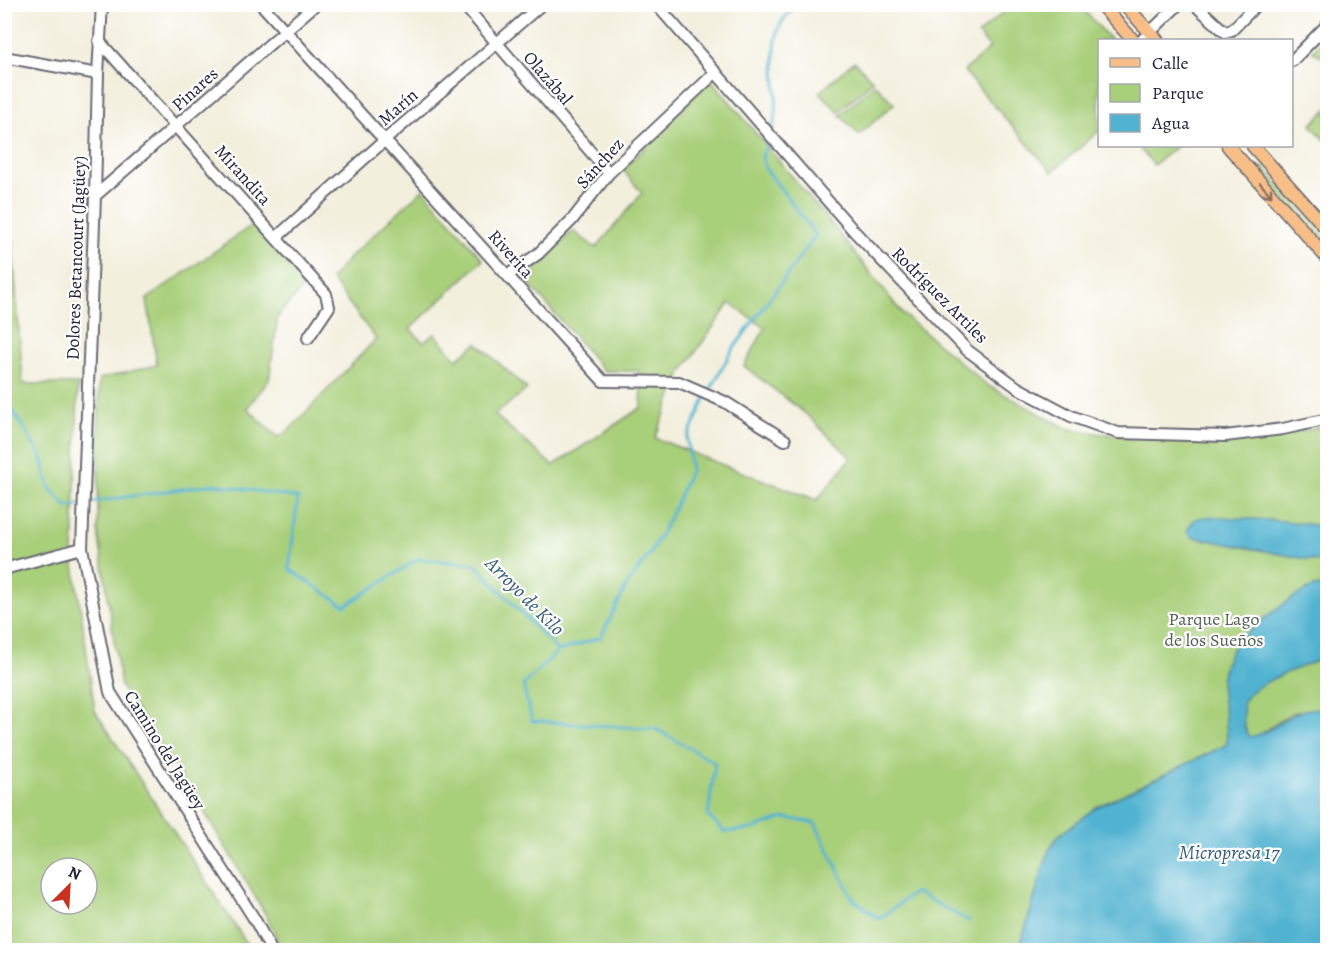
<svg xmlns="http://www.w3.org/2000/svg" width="1332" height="955" font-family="Alegreya,serif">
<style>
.green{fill:#a8cf79;stroke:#65785a;stroke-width:1.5;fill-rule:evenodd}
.water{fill:#51b3d0;stroke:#3a6a86;stroke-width:1.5}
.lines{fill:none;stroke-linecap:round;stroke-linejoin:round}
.stream{stroke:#51b3d0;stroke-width:3}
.minor-casing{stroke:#6b6a74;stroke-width:14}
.major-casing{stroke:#6b6a74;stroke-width:15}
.minor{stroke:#fff;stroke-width:10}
.major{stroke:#f7be88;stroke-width:12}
.oneway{stroke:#8c7062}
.labels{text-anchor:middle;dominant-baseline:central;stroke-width:4.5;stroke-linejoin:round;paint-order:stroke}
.street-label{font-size:18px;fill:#22223b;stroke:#fff}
.park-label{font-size:18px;fill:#515f51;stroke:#fff}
.water-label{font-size:20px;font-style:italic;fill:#355c77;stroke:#fff}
</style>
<rect width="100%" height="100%" fill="#fff"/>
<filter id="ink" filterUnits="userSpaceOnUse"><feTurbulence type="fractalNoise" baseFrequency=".0167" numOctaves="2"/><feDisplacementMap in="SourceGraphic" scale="12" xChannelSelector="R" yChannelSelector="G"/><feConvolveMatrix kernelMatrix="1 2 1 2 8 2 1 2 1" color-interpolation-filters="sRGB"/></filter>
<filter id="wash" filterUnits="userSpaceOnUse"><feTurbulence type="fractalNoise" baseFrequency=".008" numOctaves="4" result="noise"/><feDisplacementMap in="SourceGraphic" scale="24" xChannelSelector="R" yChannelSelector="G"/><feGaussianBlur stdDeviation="1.35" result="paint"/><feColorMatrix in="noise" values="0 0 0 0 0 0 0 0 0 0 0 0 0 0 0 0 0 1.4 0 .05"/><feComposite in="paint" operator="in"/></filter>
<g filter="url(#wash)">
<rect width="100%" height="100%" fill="#f3efdd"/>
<path class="green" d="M1012 5H1079L1111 40H1100L1099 131 1052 172 964 71 990 48 978 34Z
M1327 36 1328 60H1327L1312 51Z
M854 61 873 81 838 112 820 92Z
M711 79 838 232 903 314 987 385 1066 428 1102 434 1250 438 1304 431 1327 425V709L1320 708 1292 713 1257 736 1226 745 1097 807 1058 836 1048 852 1019 950H282L266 915 202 808 121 687 98 531 99 379 157 365 147 299 255 223 307 283 278 316 269 380 247 408 278 437 287 432 376 339 331 279 351 256 423 189 483 260 410 329 423 342 435 334 457 359 477 343 527 389 495 415 553 466 642 407 639 371H604L525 279 573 231 596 248 642 193 623 170ZM730 303 765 328 744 366 807 415 851 458 817 500 728 467 655 438 681 373Z
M875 84 894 104 859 135 840 115Z
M1327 109V142L1311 125Z
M1137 146H1177L1154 165Z
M1260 167 1264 168 1327 238V250L1261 173Z
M4 235 12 238 23 384H78L73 557 95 711 251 950H5ZM51 868H87V904H51Z"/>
<path class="water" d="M1219 517 1285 521 1327 527V563L1192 537 1187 532C1193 514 1203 517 1219 517Z
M1327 586V657C1305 666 1255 681 1243 702L1244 726 1250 737C1280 731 1290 704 1327 709V950H1019L1048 852 1058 836 1097 807 1226 745C1230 736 1221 697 1221 682 1222 670 1228 653 1236 644 1249 629 1295 593 1314 587 1318 586 1323 586 1327 586Z"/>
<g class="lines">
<path class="stream" d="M771 133C785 99 765 51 782 22 785 16 792 10 797 4
M709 392 731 352 816 235 765 168 762 156 769 139
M4 402 10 406 42 458 49 487 67 507 80 504
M87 503 214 484 298 498 289 569 345 606 418 559 475 564 558 651 523 685 532 721 656 729 715 763 708 816 725 832 752 829 785 818 815 823 853 899 879 919 915 892 969 921
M559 651 601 637 627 585 651 552 669 519 691 469 687 439 706 397"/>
</g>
</g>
<g filter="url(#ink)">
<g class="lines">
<defs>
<path id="minor" d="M102 4 98 74 95 196 82 548 110 692 255 920 271 950
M261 4 603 381 679 382 725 402 785 440
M463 4 609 173
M656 4 853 230 967 350 1018 388 1071 416 1118 433 1225 436 1283 429 1328 419
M1194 4 1225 32 1232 30 1257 4
M1142 40 1179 4
M99 41 326 294 329 307 308 338
M4 57 98 74
M1292 61 1328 24
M95 196 316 4
M277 237 385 140 542 4
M508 275 538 254 572 220 609 173 716 72
M4 569 82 548"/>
<path id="major" d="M1100 4 1133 40
M1124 4 1157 40
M1228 146 1328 259
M1253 146 1328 230"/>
</defs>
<use href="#minor" class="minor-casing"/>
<use href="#major" class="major-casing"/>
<use href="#minor" class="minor"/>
<use href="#major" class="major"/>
</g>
<defs><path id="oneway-shaft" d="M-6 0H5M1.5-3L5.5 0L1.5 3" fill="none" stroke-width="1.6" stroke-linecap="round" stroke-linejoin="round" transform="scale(1.5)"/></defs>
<use class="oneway" href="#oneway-shaft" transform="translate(1266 190) rotate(49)"/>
</g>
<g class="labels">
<g class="street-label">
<text transform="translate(548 78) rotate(49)">Olazábal</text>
<text transform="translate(195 89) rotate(-42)">Pinares</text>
<text transform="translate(398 107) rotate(-41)">Marín</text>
<text transform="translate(600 163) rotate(-48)">Sánchez</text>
<text transform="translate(243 175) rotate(48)">Mirandita</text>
<text transform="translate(511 254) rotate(48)">Riverita</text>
<text transform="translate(76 258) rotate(-88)">Dolores Betancourt (Jagüey)</text>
<text transform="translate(940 295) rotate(45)">Rodríguez Artiles</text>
<text transform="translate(165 750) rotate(58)">Camino del Jagüey</text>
</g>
<g class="park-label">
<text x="1214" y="619">Parque Lago<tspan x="1214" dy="21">de los Sueños</tspan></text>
</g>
<g class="water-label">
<text transform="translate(525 596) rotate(45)">Arroyo de Kilo</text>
<text x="1229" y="852">Micropresa 17</text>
</g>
</g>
<rect width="1332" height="955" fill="none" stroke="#fff" stroke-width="24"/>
<rect x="1098" y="39" width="195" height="108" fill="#ffffff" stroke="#a7a7b1" stroke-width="1.5"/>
<rect x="1110" y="58" width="30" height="9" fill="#f7be88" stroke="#a7a7b1" stroke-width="1.5"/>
<text x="1152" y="69" font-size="18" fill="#22223b">Calle</text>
<rect x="1110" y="84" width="30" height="18" fill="#a8cf79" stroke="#a7a7b1" stroke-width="1.5"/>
<text x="1152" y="99" font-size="18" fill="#22223b">Parque</text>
<rect x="1110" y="114" width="30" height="18" fill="#51b3d0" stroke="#a7a7b1" stroke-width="1.5"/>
<text x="1152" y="129" font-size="18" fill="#22223b">Agua</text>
<g transform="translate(69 886) rotate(24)"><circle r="28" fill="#ffffff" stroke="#a7a7b1" stroke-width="1.5"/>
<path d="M0-4.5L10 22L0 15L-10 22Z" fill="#c8321e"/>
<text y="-9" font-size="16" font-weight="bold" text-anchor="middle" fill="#22223b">N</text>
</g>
</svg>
